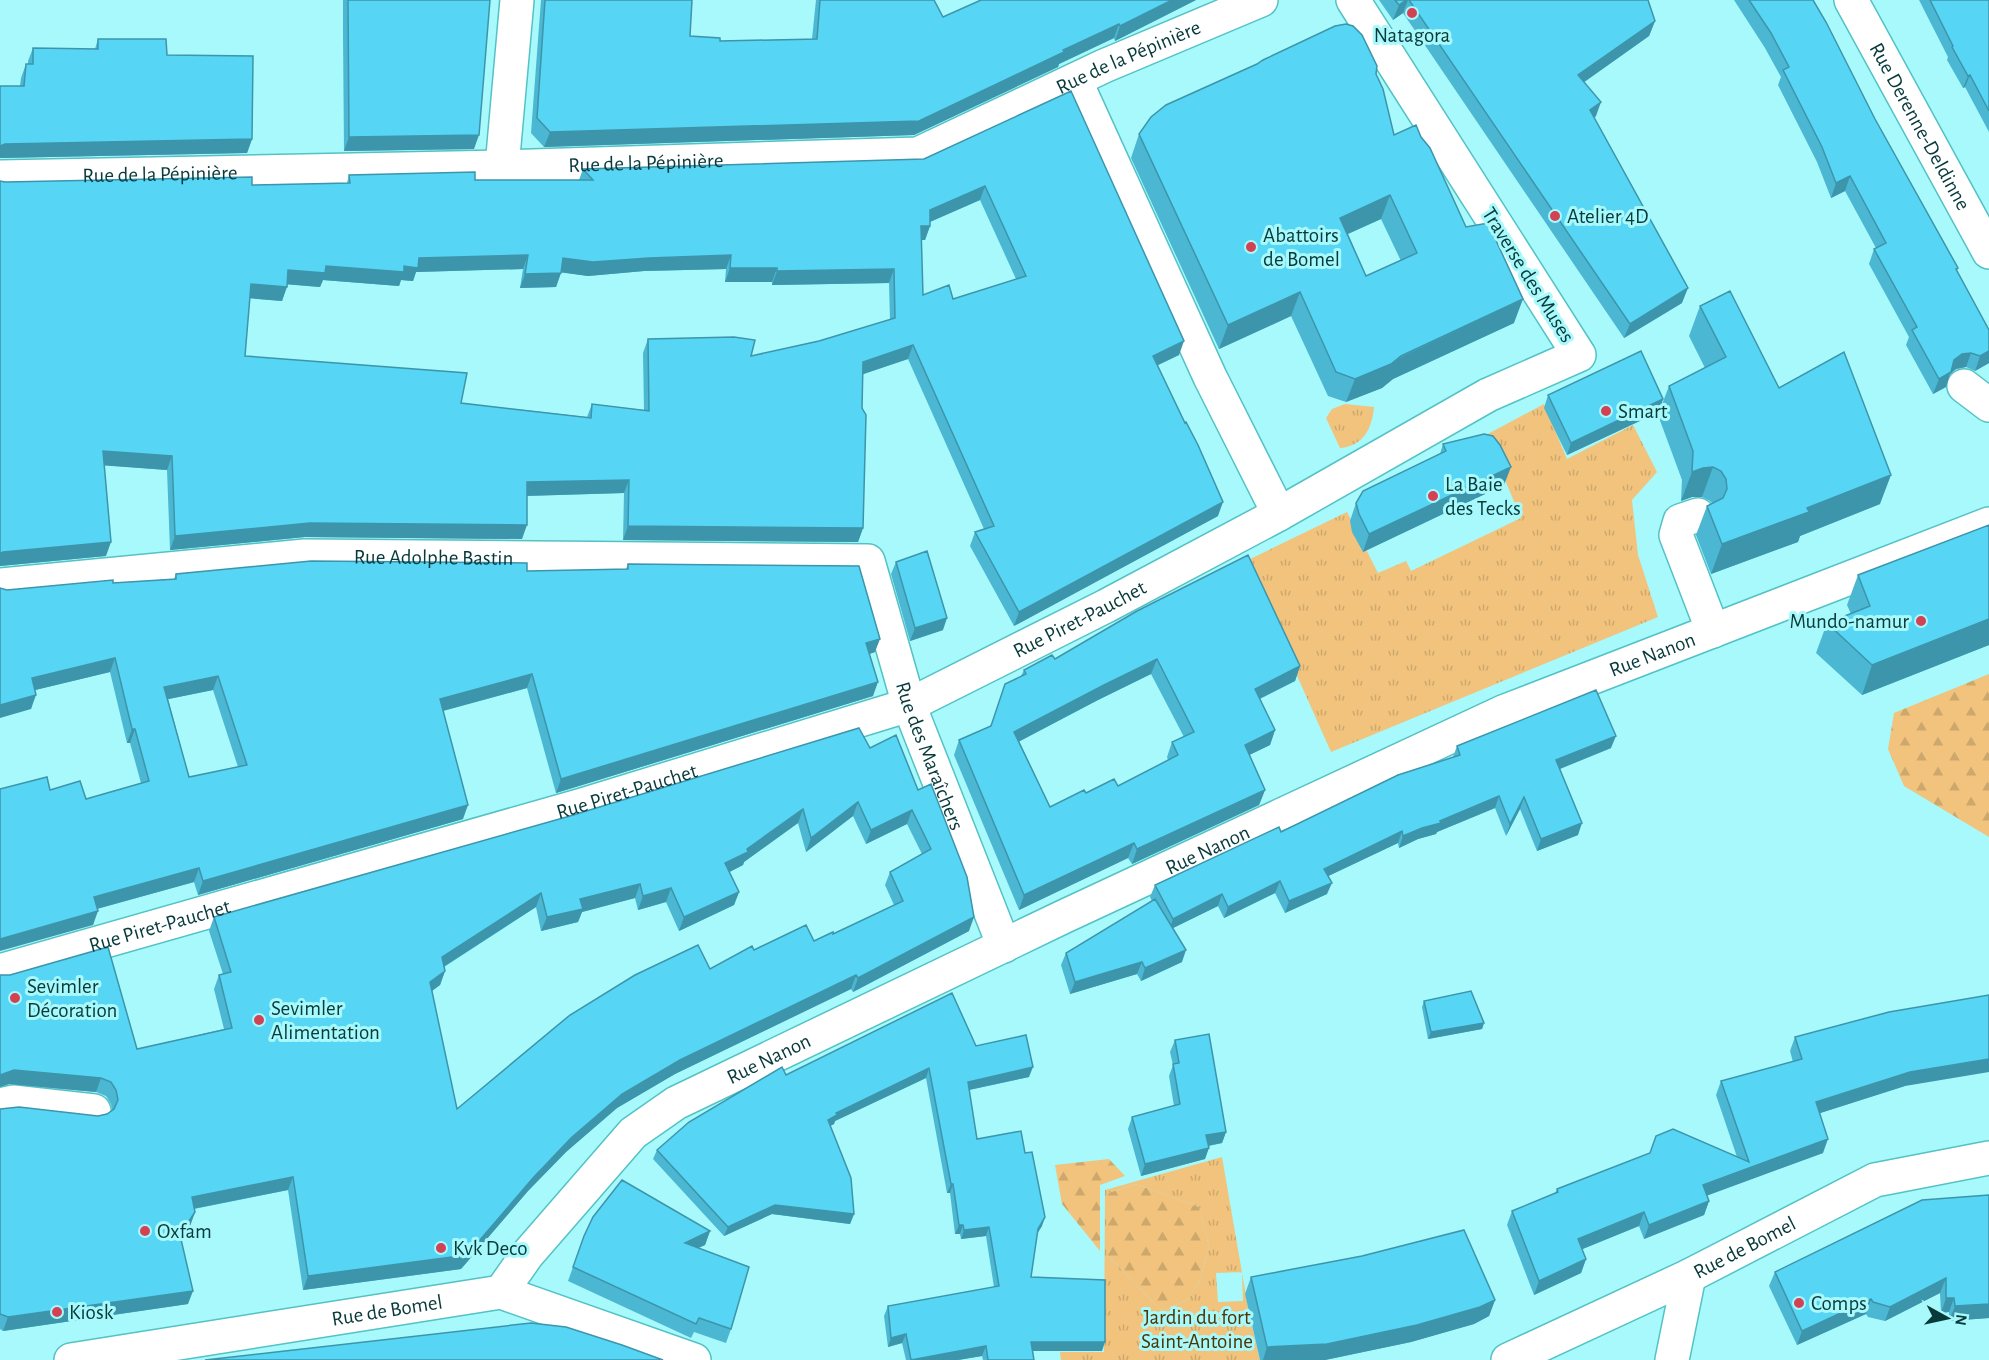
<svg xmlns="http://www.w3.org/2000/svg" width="1989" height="1360" font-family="'Alegreya Sans',sans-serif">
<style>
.forest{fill:url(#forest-firs)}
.park{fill:url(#park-tufts);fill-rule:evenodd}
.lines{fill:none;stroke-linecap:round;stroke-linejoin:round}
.minor-casing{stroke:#54c2c5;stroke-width:36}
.minor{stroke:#fff;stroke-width:33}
.wall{fill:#4bb7d2;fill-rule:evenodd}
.shaded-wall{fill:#3d95ab}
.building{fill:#57d5f4;stroke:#3d95ab;stroke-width:1.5;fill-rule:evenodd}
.poi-dot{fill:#d24254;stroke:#a7f9fb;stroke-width:2}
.labels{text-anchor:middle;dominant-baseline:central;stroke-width:6;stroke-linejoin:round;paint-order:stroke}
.poi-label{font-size:21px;fill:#083a3b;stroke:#a7f9fb;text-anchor:start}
.street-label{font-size:21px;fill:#083a3b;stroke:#a7f9fb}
.park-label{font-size:21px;fill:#4f3503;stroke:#a7f9fb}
</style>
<defs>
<pattern id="forest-firs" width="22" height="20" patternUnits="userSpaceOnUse" patternTransform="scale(1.5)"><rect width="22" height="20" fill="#f1c37d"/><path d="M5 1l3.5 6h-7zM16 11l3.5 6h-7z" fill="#cda86d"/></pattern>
<pattern id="park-tufts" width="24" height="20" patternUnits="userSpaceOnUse" patternTransform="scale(1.5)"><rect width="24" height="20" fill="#f1c37d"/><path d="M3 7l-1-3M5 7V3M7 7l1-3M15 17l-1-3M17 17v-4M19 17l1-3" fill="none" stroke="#cda86d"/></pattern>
</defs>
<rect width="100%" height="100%" fill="#a7f9fb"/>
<path class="forest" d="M1989 674V837L1904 786 1888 749 1894 713Z
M1109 1159 1125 1176 1100 1185V1251L1062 1204 1055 1165Z
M1136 1184 1199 1207 1209 1246 1200 1280 1187 1300 1162 1311 1108 1256V1193Z"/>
<path class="park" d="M1345 404 1374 407C1372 428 1364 446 1340 448L1326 418 1332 409Z
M1544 404 1567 459 1633 425 1657 472 1632 500 1638 555 1658 617 1331 752 1246 561 1347 512 1378 573 1406 561 1411 571 1521 518 1486 435Z
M1222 1157 1249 1313 1260 1360H1061L1060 1352H1104L1105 1190ZM1136 1184 1199 1207 1209 1246 1200 1280 1187 1300 1162 1311 1108 1256V1193ZM1242 1272 1243 1301 1218 1302 1216 1273Z"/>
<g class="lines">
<defs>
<g id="minor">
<path id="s1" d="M1851 0 1989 252"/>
<path d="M1075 80 1210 377 1279 514"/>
<path d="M502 167 517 0"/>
<path id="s2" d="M0 177 502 167 918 154 1104 66 1261 0"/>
<path d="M1964 386 1989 405"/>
<path d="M1698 515 1680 521 1676 535 1713 631"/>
<path id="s3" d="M0 585 305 556 868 561 909 705 1004 946"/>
<path id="s4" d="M0 971 582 805 909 705 1106 606 1279 514 1488 395 1579 355 1353 0"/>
<path d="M0 1105 13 1102 94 1111"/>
<path id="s5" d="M501 1292 527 1255 633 1133 676 1103 1063 917 1503 712 1989 524"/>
<path id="s6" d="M71 1360 501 1292 694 1360"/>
<path id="s7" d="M1508 1360 1689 1276 1875 1180 1989 1158"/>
<path d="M1672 1360 1689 1276"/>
</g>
</defs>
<use href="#minor" class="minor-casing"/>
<use href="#minor" class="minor"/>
</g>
<path class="wall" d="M343 0H490L474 149 344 151 343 35Z
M541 0H692L690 36 720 41 812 39 816 0H934L943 17 1196 0 1115 41 1114 38 1059 64 1058 67 914 135 544 147 531 133Z
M1379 0H1648L1655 21 1649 36 1584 82 1596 116 1594 118 1682 303 1624 338 1403 13 1393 20Z
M1734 0H1813L1875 119 1958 268 1957 271 1989 363 1975 371 1966 367 1956 369 1950 374 1946 387 1933 394 1906 345 1909 337 1869 264 1874 249 1876 248 1845 191 1831 198 1817 162 1778 85 1781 77 1765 48Z
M1919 0H1989V132L1965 87 1963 88 1947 60 1948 57Z
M98 39 167 55 252 139 247 153 0 158V86H20L21 78 26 64H28V61L33 48 95 49Z
M1376 74 1394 135 1466 227 1514 323 1393 379 1382 388 1346 402 1328 396 1291 316 1219 349 1131 158 1139 134ZM1381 219 1401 261 1366 276 1348 234Z
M1071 91 1179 355 1157 365 1218 516 1014 626 970 546 975 532 984 529 908 359 862 374 863 528 858 542 623 540 624 493 527 496 522 539 305 537 170 550 167 470 104 465 106 556 0 566V181L5 182 252 185 347 183 349 175 475 180H579L583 169 924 159ZM980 200 1016 279 953 299 923 295 921 240H925L930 226V222ZM523 269 520 288 556 287 561 272 588 276 644 271 726 269 725 282H772V285L889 283 890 320 819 341 751 356 648 339 643 353 644 410 592 404 587 417 461 403 245 356 250 298 282 301 287 284 320 287 323 280 399 286 401 280 413 281 416 272Z
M1700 306 1779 388 1880 504 1800 536 1798 542 1711 574 1696 535 1707 506 1712 503 1710 501 1702 497H1692L1681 501 1682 480 1658 415 1669 386 1705 368 1689 336Z
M1548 395 1663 399 1659 412 1567 455 1544 408Z
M1443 444 1504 485 1363 552 1352 532 1350 521 1356 503 1440 454Z
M1989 525V645L1862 695 1816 653 1827 623 1851 614 1847 605 1858 575Z
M896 562 943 630 910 641 891 574Z
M628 564 875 652 869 654 873 696 556 793 527 688 443 711 463 819 198 895 194 882 97 909 93 925 50 790 86 799 141 783 130 743H127L110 672 35 690 31 709 7 590 174 579 176 574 527 571 626 569ZM213 690 238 767 189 777 168 699Z
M1137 611 1300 666 1295 681 1260 699 1275 730 1270 745 1249 755 1265 790 1259 805 1132 864 1128 858 1019 910 954 755 959 740 990 726 1021 676 1024 670 1055 659ZM1151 674 1184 737 1172 742 1167 757 1168 760 1118 786 1086 793 1050 807 1019 741 1098 700Z
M896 735 969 931 853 992 851 989 675 1074 617 1108 566 1152 528 1191 461 1269 303 1290 288 1190 194 1209 195 1212 190 1226 181 1240 188 1304 3 1331 0 1329V1109L98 1116 107 1114 112 1110 111 1104 106 1096 96 1092 9 1084 0 1087V975L137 1049 224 1029 214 989 219 975 223 974 209 931 214 917 870 748ZM853 816 866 844 907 824 922 854 890 872 885 885 894 905 833 934 814 941 754 950 710 969 457 1109 432 991 440 985 445 971 444 967 536 907 541 931 578 922 582 912 635 898 638 910 666 902 679 931 734 905 739 892 729 872 743 865 744 862 798 823 806 852Z
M1457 746 1611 748 1560 769 1578 835 1537 851 1520 809 1506 836 1495 808 1437 832 1436 834 1418 839 1399 848 1398 843 1328 876 1327 894 1285 913 1275 893 1224 918 1218 906 1173 928 1182 962 1141 981 1137 974 1070 994 1061 965 1066 953 1152 901 1150 897 1155 885 1453 757Z
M1424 1001 1484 1023 1482 1029 1428 1039 1422 1007Z
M1795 1037 1905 1086 1820 1113 1823 1153 1707 1195 1709 1201 1704 1215 1644 1239 1639 1226 1582 1249 1586 1259 1581 1273 1534 1295 1507 1225 1512 1211 1555 1193 1557 1189 1737 1157 1716 1095 1721 1081 1793 1062 1790 1051Z
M1175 1040 1226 1132 1222 1143 1209 1146 1205 1159 1141 1176 1128 1129 1132 1117 1174 1106 1169 1076 1173 1065 1170 1052Z
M976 1046 1029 1077 969 1090 977 1139 1025 1153 1042 1226 1037 1234 1031 1277 1102 1351H1033L1034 1360H983L982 1356 958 1360H906L902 1343 888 1347 884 1316 888 1306 994 1287 986 1236 961 1239 960 1234H955L950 1193H947L926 1078 835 1121 834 1124 830 1126 854 1214 850 1224 772 1214 724 1236 653 1159 657 1150 786 1075Z
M1922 1200 1989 1318 1949 1321V1312L1941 1313 1940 1293 1885 1321 1868 1317 1866 1314 1797 1345 1769 1286 1775 1272Z
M710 1231 705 1245 698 1248 731 1329 726 1343 694 1332 691 1338 568 1281 584 1236Z
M1251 1277 1495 1300 1489 1316 1474 1324 1411 1342 1325 1360H1260L1245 1294Z"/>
<path class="shaded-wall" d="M1172 0H1196L1115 41 1120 26Z
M1406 0H1408L1403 13 1393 20 1399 5Z
M1655 21 1649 36 1573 90 1578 75Z
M1119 24 1114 38 1059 64 1058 67 914 135 544 147 550 132 1063 50Z
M1970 75 1965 87 1963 88 1968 76Z
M1601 102 1596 116 1585 125 1590 110Z
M479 135 474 149 344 151 349 137Z
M252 139 247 153 0 158V146L5 144Z
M1850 176 1845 191 1831 198 1836 183Z
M985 186 980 200 925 224 930 210Z
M1390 195 1381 219 1332 241 1340 218Z
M921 226H930L925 240H916Z
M528 255 523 269 416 272 413 281 401 280 399 286 323 280 320 287 283 284 288 270 326 266H404L419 258Z
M731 255 726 269 644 271 588 276 558 272 563 258H649Z
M730 268H777L772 282H725Z
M894 269 889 283 772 285 777 271Z
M561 273 556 287 520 288 525 274Z
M251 284 287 287 282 301 246 298Z
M1688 288 1682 303 1624 338 1630 324Z
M1300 292 1291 316 1219 349 1228 325Z
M1523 299 1514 323 1393 379 1382 388 1346 402 1355 379Z
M1184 341 1179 355 1148 370 1153 356Z
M913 345 908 359 858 376 863 362Z
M1989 351V363L1975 371 1980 356Z
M1971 353 1966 367 1956 369 1950 374 1946 387 1933 394 1939 379 1954 360 1962 354Z
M1663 399 1659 412 1567 455 1571 443Z
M103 451 172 456 167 470 98 465Z
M1511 467 1504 485 1363 552 1369 534Z
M1713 467 1702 497H1692L1681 501 1692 472 1703 468Z
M1891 475 1880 504 1800 536 1798 542 1711 574 1722 544 1807 508Z
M629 480 624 493 522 496 527 482Z
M1223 502 1218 516 1014 626 1019 612Z
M310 523 527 525 522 539 305 537 170 550 175 536Z
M628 526 863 528 858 542 623 540Z
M111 542 106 556 0 566V554L3 552Z
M947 618 943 630 910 641 915 628Z
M1989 619V645L1862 695 1872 665Z
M880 639 875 652 861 657 866 643Z
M115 658 110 672 27 692 32 678Z
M1157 659 1151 674 1098 700 1009 747 1014 732 1104 685Z
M1300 666 1295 681 1249 704 1255 689Z
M532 674 527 688 435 713 440 699Z
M218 676 213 690 159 701 164 687Z
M878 682 873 696 556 793 561 779Z
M36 695 31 709 0 718V705Z
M132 729H135L130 743H127Z
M1275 730 1270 745 1239 760 1245 745Z
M1616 736 1611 748 1552 772 1556 760Z
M1265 790 1259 805 1132 864 1137 849Z
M1499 796 1495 808 1437 832 1436 834 1418 839 1399 848 1403 836Z
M1524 797 1520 809 1506 836 1510 824Z
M858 802 853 816 806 852 811 838Z
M468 805 463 819 198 895 203 881Z
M803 809 798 823 744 862 743 865 720 877 725 863 747 849Z
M912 810 907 824 866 844 871 830Z
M1582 823 1578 835 1537 851 1541 839Z
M1402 831 1398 843 1320 880 1324 869Z
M1134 843 1128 858 1019 910 1024 895Z
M199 868 194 882 89 911 94 897Z
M1280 881 1275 893 1224 918 1228 907Z
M1332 883 1327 894 1285 913 1289 901Z
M640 884 635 898 582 912 578 922 541 931 547 917 580 899Z
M671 888 666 902 638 910 643 896Z
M739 892 734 905 679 931 684 917Z
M541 893 536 907 437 971 442 957Z
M1222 894 1218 906 1169 930 1173 919Z
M98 911 93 925 0 951V939Z
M974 917 969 931 853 992 858 978Z
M1186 950 1182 962 1141 981 1145 968Z
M1142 962 1137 974 1070 994 1075 982Z
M445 971 440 985 425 996 430 982Z
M856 975 851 989 675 1074 617 1108 566 1152 528 1191 461 1269 303 1290 308 1276 571 1138 622 1094 680 1060Z
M1484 1023 1482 1029 1428 1039 1431 1032Z
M1989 1059V1072L1905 1086 1811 1116 1816 1102 1910 1072Z
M1033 1067 1029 1077 964 1091 968 1082Z
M929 1068 926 1078 835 1121 834 1124 824 1129 828 1120 836 1113Z
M14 1070 101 1078 96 1092 9 1084 0 1087V1075Z
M1226 1132 1222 1143 1201 1147 1206 1135Z
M1828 1139 1823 1153 1698 1199 1703 1185Z
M1209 1148 1205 1159 1141 1176 1145 1164Z
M293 1177 288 1190 187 1210 192 1197Z
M951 1184H953L950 1193H947Z
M1709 1201 1704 1215 1644 1239 1649 1225Z
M775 1205 854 1214 850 1224 772 1214 724 1236 728 1227Z
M195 1212 190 1226 175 1249 180 1235Z
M1644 1212 1639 1226 1573 1253 1578 1239Z
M1045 1217 1042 1226 1034 1238 1038 1229Z
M959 1225H963L960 1234H955Z
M989 1227 986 1236 961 1239 964 1230Z
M710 1231 705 1245 679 1257 685 1243Z
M1586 1259 1581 1273 1534 1295 1539 1281Z
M1946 1278 1940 1293 1885 1321 1890 1307Z
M193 1291 188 1304 3 1331 8 1317Z
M1946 1298H1954L1949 1312 1941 1313Z
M1871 1299 1866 1314 1797 1345 1802 1331Z
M1495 1300 1489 1316 1474 1324 1411 1342 1325 1360H1263L1267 1347Z
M1989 1304V1318L1949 1321 1955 1306Z
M906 1334 902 1343 888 1347 891 1338Z
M1031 1342H1105L1102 1351H1028Z
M986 1346 982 1356 958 1360H911Z"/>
<path class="building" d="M348 0H490L479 135 349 137Z
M545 0H692L690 36 720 38V41L817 39 820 0H934L943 17 981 0H1172L1120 26 1119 24 1063 50 1064 52 919 121 550 132 537 118Z
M1395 0H1406L1399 5Z
M1409 0H1648L1655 21 1578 75 1601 102 1590 110 1688 288 1630 324Z
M1749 0H1813L1826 22 1875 119 1958 268 1956 269 1989 330V351L1980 356 1971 353 1962 354 1954 360 1951 372 1939 379 1912 330 1917 327 1874 249 1886 243 1850 176 1836 183 1822 147 1783 70 1789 67 1771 33Z
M1930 0H1989V111L1970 75 1968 76 1952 47 1953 46Z
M1346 24 1353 26 1362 35 1377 66 1376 74 1383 89 1394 135 1416 125 1421 137 1430 148 1466 227 1488 223 1523 299 1401 356 1391 364 1355 379 1336 372 1300 292 1228 325 1139 134 1151 117 1166 105 1257 64 1263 60 1335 26ZM1390 195 1417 253 1366 276 1340 218Z
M98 39H166L167 55 253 56 252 139 5 144 0 146V86H24L26 64H33V48L98 49Z
M1071 91 1184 341 1153 356 1185 423 1186 422 1198 445 1223 502 1019 612 975 532 994 526 913 345 863 362 862 408 866 415 863 528 628 526 629 480 527 482V525L310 523 175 536 172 456 103 451 111 542 3 552 0 554V181L5 182 252 177V185L350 183 349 175 475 172V180H593L583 169 924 159ZM985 186 1026 276 953 299 949 285 923 295 921 226H930V210ZM528 255 525 274 561 273 563 258 593 262 649 258 731 255 730 268H777V271L894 269 895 318 819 341 751 356 755 340 734 337 648 339 649 411 592 404 591 418 461 403 467 373 245 356 251 284 287 287 288 270 325 273 326 266 404 272V266L418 268 419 258Z
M1730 291 1779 388 1844 352 1891 475 1807 508 1809 512 1722 544 1707 506 1723 498 1727 489 1726 479 1721 471 1713 467 1703 468 1692 472 1693 451 1669 386 1726 357 1700 306Z
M1641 351 1663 399 1571 443 1548 395Z
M1484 434 1493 436 1500 445 1511 467 1369 534 1359 514 1356 503 1363 491 1446 451 1443 444Z
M1989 525V619L1872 665 1827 623 1870 606 1858 575Z
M927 551 947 618 915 628 896 562Z
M1248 555 1300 666 1255 689 1275 730 1245 745 1265 790 1137 849 1134 843 1024 895 959 740 991 726 1005 684 1026 674 1024 670 1052 655 1055 659 1137 611ZM1157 659 1194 732 1172 742 1178 755 1118 786 1114 779 1086 793 1084 790 1050 807 1014 732 1104 685Z
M311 561 527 563V571L628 569V564L859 566 880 639 866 643 878 682 561 779 532 674 440 699 468 805 203 881 199 868 94 897 98 911 0 939V789L47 777 50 790 80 781 86 799 149 781 135 729H132L115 658 32 678 36 695 0 705V588L7 590 113 580V583L176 579V574ZM218 676 247 765 189 777 164 687Z
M1596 690 1616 736 1556 760 1582 823 1541 839 1524 797 1510 824 1499 796 1440 821 1441 823 1422 828 1403 836 1402 831 1324 869 1332 883 1289 901 1280 881 1228 907 1222 894 1173 919 1155 885 1279 827 1281 832 1398 775 1460 755 1457 746Z
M859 728 870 748 896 735 918 790 931 784 967 877 974 917 858 978 856 975 680 1060 622 1094 571 1138 533 1178 467 1255 308 1276 293 1177 192 1197 195 1212 180 1235 193 1291 8 1317 0 1314V1109L19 1107 98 1116 107 1114 114 1109 118 1100 116 1090 111 1082 101 1078 14 1070 0 1075V975H10L108 947 137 1049 232 1028 219 975 231 972 214 917 570 816ZM858 802 871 830 912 810 931 849 890 872 903 901 833 934V932L814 941 806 925 754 950 752 946 710 969 698 945 635 975 570 1015 457 1109 430 982 445 971 442 957 541 893 547 917 583 909 580 899 640 884 643 896 671 888 684 917 739 892 725 863 748 852 747 849 803 809 811 838Z
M1155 899 1186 950 1145 968 1142 962 1075 982 1066 953Z
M1471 991 1484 1023 1431 1032 1424 1001Z
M952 993 976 1046 1026 1035 1033 1067 968 1082 977 1139 1021 1131 1025 1153 1032 1152 1045 1217 1038 1229 1031 1277 1105 1280V1342H1031L1034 1360H988L986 1346 911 1360 906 1334 891 1338 888 1306 999 1286 989 1227 964 1230 963 1225H959L953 1184H951L929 1068 836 1113 837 1115 828 1120 851 1178 854 1214 775 1205 728 1227 657 1150 689 1122 782 1067 786 1075Z
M1989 995V1059L1910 1072 1816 1102 1828 1139 1703 1185 1709 1201 1649 1225 1644 1212 1578 1239 1586 1259 1539 1281 1512 1211 1558 1192 1557 1189 1650 1153 1656 1136 1673 1129 1749 1162 1721 1081 1802 1059 1795 1037 1889 1012Z
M1209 1034 1226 1132 1206 1135 1209 1148 1145 1164 1132 1117 1180 1104 1173 1064 1179 1063 1175 1040Z
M622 1180 710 1231 685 1243 749 1267 731 1329 699 1318 696 1324 573 1267 584 1236 593 1217Z
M1989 1195V1304L1955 1306 1954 1298H1946V1278L1890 1307 1873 1302 1871 1299 1802 1331 1775 1272 1922 1200Z
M1464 1230 1495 1300 1480 1307 1417 1325 1327 1344 1267 1347 1251 1277 1362 1256Z
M531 1323 566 1327 622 1345 663 1360H205Z"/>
<g class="poi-dot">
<circle cx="1412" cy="13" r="6"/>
<circle cx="1555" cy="216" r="6"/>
<circle cx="1251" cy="247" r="6"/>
<circle cx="1606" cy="411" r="6"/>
<circle cx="1433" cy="496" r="6"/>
<circle cx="1921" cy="621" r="6"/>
<circle cx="15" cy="998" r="6"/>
<circle cx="259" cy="1020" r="6"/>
<circle cx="145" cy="1231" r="6"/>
<circle cx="441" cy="1248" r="6"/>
<circle cx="1799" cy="1303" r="6"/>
<circle cx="57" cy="1312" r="6"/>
</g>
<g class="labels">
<g class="poi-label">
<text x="1412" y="35" text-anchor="middle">Natagora</text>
<text x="1567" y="216">Atelier 4D</text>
<text x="1263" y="235">Abattoirs<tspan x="1263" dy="24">de Bomel</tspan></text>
<text x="1618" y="411">Smart</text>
<text x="1445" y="484">La Baie<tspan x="1445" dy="24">des Tecks</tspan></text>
<text x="1909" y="621" text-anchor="end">Mundo-namur</text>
<text x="27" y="986">Sevimler<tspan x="27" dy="24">Décoration</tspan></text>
<text x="271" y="1008">Sevimler<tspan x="271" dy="24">Alimentation</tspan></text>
<text x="157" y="1231">Oxfam</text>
<text x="453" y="1248">Kvk Deco</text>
<text x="1811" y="1303">Comps</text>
<text x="69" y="1312">Kiosk</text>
</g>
<g class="street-label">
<text stroke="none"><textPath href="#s2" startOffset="1150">Rue de la Pépinière</textPath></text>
<text stroke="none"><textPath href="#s1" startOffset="144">Rue Derenne-Deldinne</textPath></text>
<text stroke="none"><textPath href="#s2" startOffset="646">Rue de la Pépinière</textPath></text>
<text stroke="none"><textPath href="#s2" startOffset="160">Rue de la Pépinière</textPath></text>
<text transform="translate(1528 275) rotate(58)">Traverse des Muses</text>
<text stroke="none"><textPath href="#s3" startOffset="435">Rue Adolphe Bastin</textPath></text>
<text stroke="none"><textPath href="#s4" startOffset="1138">Rue Piret-Pauchet</textPath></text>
<text stroke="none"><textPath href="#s5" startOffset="1334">Rue Nanon</textPath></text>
<text stroke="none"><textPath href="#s3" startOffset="1074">Rue des Maraîchers</textPath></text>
<text stroke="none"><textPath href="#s4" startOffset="652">Rue Piret-Pauchet</textPath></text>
<text stroke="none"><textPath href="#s5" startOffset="848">Rue Nanon</textPath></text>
<text stroke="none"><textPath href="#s4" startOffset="166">Rue Piret-Pauchet</textPath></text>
<text stroke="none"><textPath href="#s5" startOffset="362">Rue Nanon</textPath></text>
<text stroke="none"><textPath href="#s7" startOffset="262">Rue de Bomel</textPath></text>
<text stroke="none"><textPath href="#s6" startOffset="320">Rue de Bomel</textPath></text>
</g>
<g class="park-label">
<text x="1197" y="1317">Jardin du fort<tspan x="1197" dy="24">Saint-Antoine</tspan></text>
</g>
</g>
<g transform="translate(1947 1318) rotate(98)" stroke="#a7f9fb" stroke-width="4.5" paint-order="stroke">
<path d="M0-4.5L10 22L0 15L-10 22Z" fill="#083a3b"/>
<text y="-9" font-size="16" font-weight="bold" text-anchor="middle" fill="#083a3b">N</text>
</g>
</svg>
